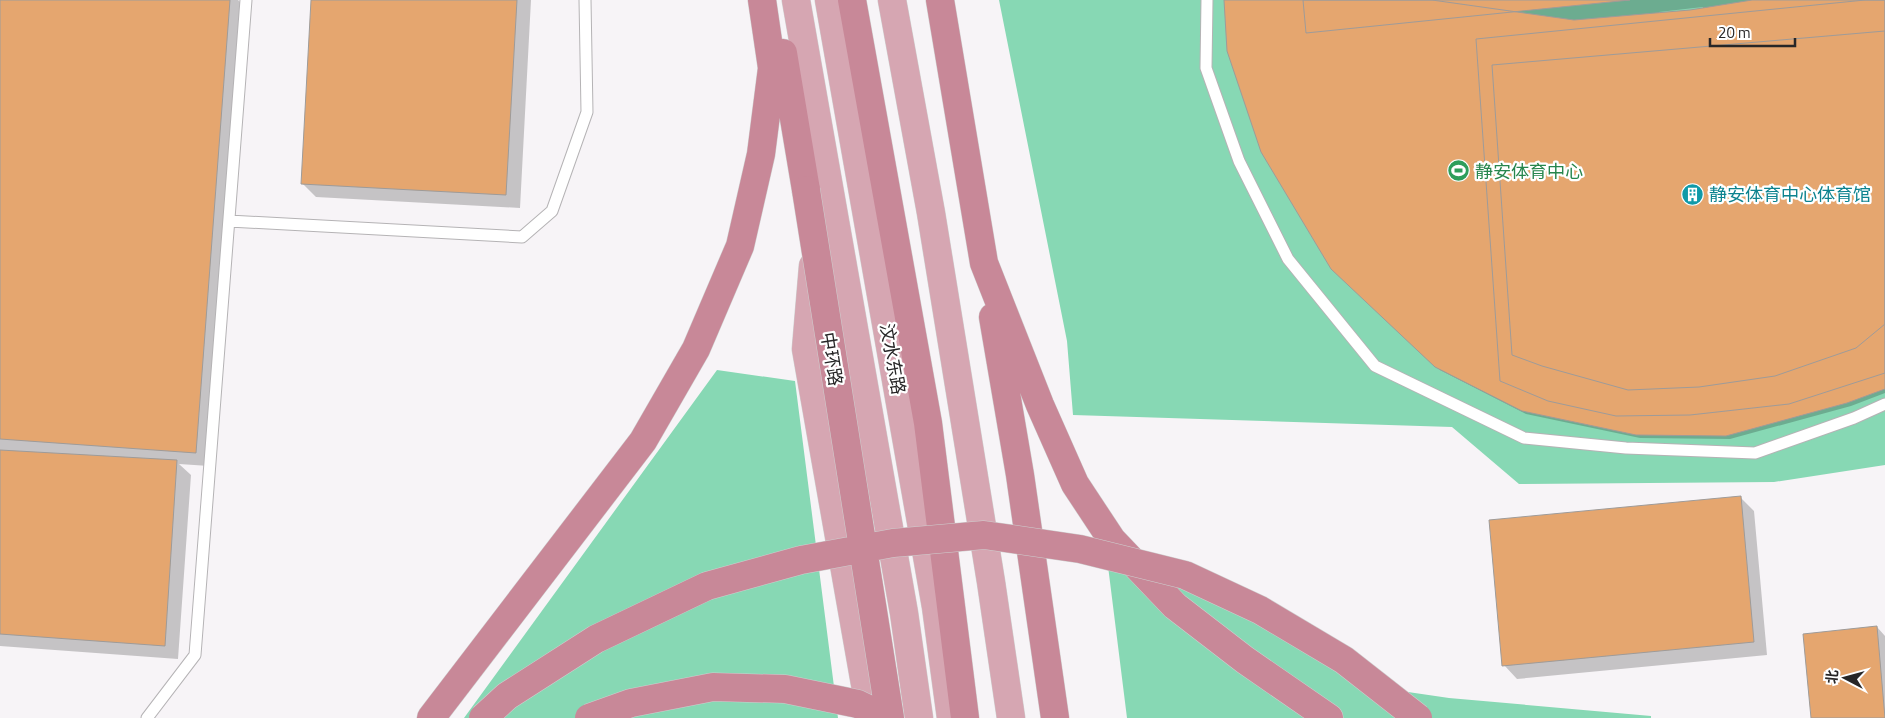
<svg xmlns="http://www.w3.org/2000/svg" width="1885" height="718" font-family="'Titillium Web','Noto Sans SC',sans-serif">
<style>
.green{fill:#87d8b4}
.shadow{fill:#0003;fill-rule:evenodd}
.building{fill:#e5a66f;stroke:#9e9b99}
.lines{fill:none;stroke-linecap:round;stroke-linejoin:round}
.service-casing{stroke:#b5b3b5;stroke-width:13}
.primary-casing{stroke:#cfcfcf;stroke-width:29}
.trunk-casing{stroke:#cfcfcf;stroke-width:29}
.service{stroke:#fff;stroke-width:11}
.primary{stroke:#d6a6b2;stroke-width:28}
.trunk{stroke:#c88898;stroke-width:28}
.trunk-bridge-casing{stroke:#cfcfcf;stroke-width:29;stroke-linecap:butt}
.trunk-bridge{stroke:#c88898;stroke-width:28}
.labels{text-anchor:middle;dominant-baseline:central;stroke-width:4.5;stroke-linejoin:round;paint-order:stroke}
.leisure-label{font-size:18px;fill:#27864d;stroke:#fff;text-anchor:start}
.culture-label{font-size:18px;fill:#0d838f;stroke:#fff;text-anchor:start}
.street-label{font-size:18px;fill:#272627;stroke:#fff}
</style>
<rect width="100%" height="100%" fill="#f7f4f7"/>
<path class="green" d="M999 0H1885V465L1774 482 1519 484 1452 427 1073 415 1067 341Z
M717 370 795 381 838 718H464Z
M1107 558 1257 619 1367 686 1449 698 1651 716V718H1127Z"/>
<path class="shadow" d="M0 0H238L244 6 209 466 179 464 191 475 178 659 0 646Z
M312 0H531L520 208 316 197 302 183Z
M1225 0H1885V393L1851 406 1730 439 1640 438 1526 414 1440 370 1332 268ZM1703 7V9L1659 14V12Z
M1740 497 1754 511 1767 655 1517 679 1504 665Z
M1877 627 1885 636V718H1813Z"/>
<path class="building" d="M0 0H230L196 453 0 439Z
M311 0H517L506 195 301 184Z
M1224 0H1432L1574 20 1690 10 1752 0H1885V389L1847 403 1726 436 1636 435 1522 411 1435 367 1331 269 1261 152 1227 51Z
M1303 0H1630L1306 33Z
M1865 0H1885V373L1789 404 1690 415 1616 416 1548 401 1500 381 1476 39Z
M1885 31V324L1856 348 1775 376 1699 387 1628 390 1542 366 1512 355 1492 65Z
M0 450 177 460 165 646 0 634Z
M1741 496 1754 642 1502 666 1489 520Z
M1877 626 1885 718H1811L1803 634Z"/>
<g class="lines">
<defs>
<path id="service" d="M1207 0 1206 68 1239 161 1288 259 1375 366 1524 438 1626 448 1755 453 1854 418 1885 404
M229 221 522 237 552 211 587 112 585 0
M147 718 195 655 246 0"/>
<path id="primary" d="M796 0 904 613 919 718
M829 0 936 607 951 718
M892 0 931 213 991 582 1011 718
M813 266 806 349 871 718"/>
<path id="trunk" d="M852 0 928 423 965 718
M940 0 984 263 1040 405 1075 484 1112 540 1175 606 1245 660 1329 718
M783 53 806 190
M993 317 1020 475 1055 718
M431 718 643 441 696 349 740 246 761 154 772 68 762 0"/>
</defs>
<use href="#service" class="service-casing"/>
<use href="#primary" class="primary-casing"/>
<use href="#trunk" class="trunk-casing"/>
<use href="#service" class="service"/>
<use href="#primary" class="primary"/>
<use href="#trunk" class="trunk"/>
<defs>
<path id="trunk-bridge" d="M806 190 890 718
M483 718 507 696 596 639 707 586 801 560 893 543 984 535 1080 549 1185 575 1260 610 1344 660 1418 718
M589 718 631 703 713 687 785 689 858 704 887 718"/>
</defs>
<use href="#trunk-bridge" class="trunk-bridge-casing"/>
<use href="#trunk-bridge" class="trunk-bridge"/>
</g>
<defs>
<symbol id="stadium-disc" viewBox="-11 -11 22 22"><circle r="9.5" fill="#2e9e5b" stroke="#fff"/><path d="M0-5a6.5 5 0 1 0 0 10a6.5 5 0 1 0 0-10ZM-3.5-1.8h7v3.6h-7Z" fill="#fff"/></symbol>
<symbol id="building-disc" viewBox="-11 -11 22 22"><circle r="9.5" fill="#0f9aa8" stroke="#fff"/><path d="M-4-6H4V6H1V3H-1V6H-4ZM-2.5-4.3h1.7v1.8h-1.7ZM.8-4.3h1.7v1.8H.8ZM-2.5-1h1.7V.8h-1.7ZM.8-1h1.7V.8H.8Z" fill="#fff"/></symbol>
</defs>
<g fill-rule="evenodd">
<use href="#stadium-disc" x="1446" y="158" width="25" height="25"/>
<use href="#building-disc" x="1680" y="182" width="25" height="25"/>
</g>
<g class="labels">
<g class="leisure-label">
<text x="1475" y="171">静安体育中心</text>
</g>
<g class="culture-label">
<text x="1709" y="194">静安体育中心体育馆</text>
</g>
<g class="street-label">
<text transform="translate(832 359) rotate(81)">中环路</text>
<text transform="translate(893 359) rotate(80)">汶水东路</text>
</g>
</g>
<g transform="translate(1845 678) rotate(276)" stroke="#ffffff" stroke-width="4" paint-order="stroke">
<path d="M0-4L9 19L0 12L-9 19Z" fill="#272627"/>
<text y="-8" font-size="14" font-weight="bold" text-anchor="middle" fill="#272627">北</text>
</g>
<path d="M1710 38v8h85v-8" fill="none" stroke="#272627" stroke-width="2.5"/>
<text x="1718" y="38" font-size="15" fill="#272627" stroke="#ffffff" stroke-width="4" paint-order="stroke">20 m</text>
</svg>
